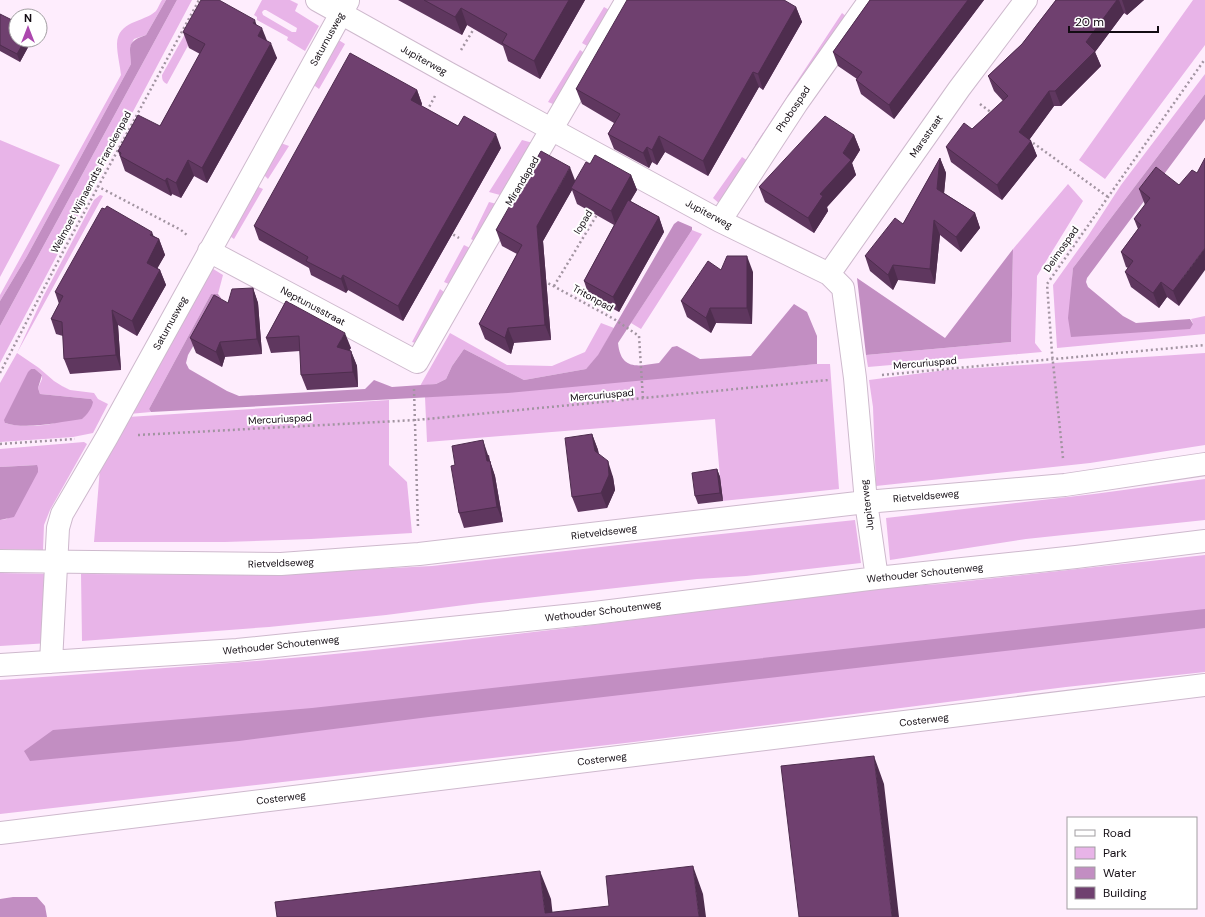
<svg xmlns="http://www.w3.org/2000/svg" width="1205" height="917" font-family="'DM Sans',sans-serif">
<style>
.green{fill:#e8b4e8;fill-rule:evenodd}
.water{fill:#c28ec2}
.lines{fill:none;stroke-linecap:round;stroke-linejoin:round}
.minor-casing{stroke:#ceb9cd;stroke-width:24}
.path{stroke:#a294a1;stroke-width:2.5;stroke-dasharray:2 3;stroke-linecap:butt}
.minor{stroke:#fff;stroke-width:22}
.wall{fill:#5f375f}
.shaded-wall{fill:#4e2d4e}
.building{fill:#6f406f;stroke:#4e2d4e}
.labels{text-anchor:middle;dominant-baseline:central;stroke-width:4;stroke-linejoin:round;paint-order:stroke}
.street-label{font-size:10px;fill:#130c13;stroke:#fff}
</style>
<rect width="100%" height="100%" fill="#feedfd"/>
<path class="green" d="M162 0H166L146 35 134 39 130 47 131 64 27 256 0 301V295L121 75C120 65 117 54 117 44 118 20 143 23 156 11 158 8 160 3 162 0Z
M177 0H192L0 363V326Z
M204 0H213L167 84C163 82 162 80 162 75Z
M262 0H290L298 4 295 11 319 26 305 51 287 40 288 37 257 20V17L254 15ZM264 10H266L297 28 296 32H292L263 15 262 12Z
M1193 0H1205V45L1105 179 1079 160Z
M604 7 611 11 589 47 582 43Z
M842 13 847 17 762 151 755 145Z
M337 39 345 44 319 89 311 83Z
M580 50 586 54 558 106 548 102Z
M1205 74V94L1073 268 1069 322 1193 324 1191 319 1205 316V334L1057 348 1053 285 1088 236 1121 185Z
M0 140 60 165 0 277Z
M522 140 533 143 500 195 489 192Z
M278 142 289 146 268 179 262 173Z
M742 157 748 161 721 205 713 198Z
M1068 184 1083 201 1037 276 1035 343 1042 352 868 367 866 355 1011 342 1013 249Z
M254 185 263 189 234 239 227 234Z
M100 195 103 196 17 353 39 368 54 381 62 386 70 390 94 393 98 399 108 404 93 433 73 437 0 442V383L17 353 43 297 94 200ZM31 369H35L42 375V379L38 388 40 394 91 399C82 405 67 419 57 422 45 427 17 427 5 423Z
M489 202 497 204 478 243 471 239Z
M692 230 702 234 641 329 631 323Z
M464 245 472 249 451 285 444 282Z
M210 267 223 275 218 294H211L149 409 151 412 129 414Z
M440 289 448 295 419 344 412 342Z
M601 323 614 328 598 356 586 369 524 380 464 349 452 366 446 379 436 384 420 386 450 333 507 365 552 366 585 352Z
M1205 353V445L1090 463 876 486 873 407 869 380 946 370Z
M817 364H830L839 489 722 501 715 419 427 442 425 397Z
M389 400V465L407 482 412 533 311 539 225 542H94L100 468 128 417Z
M84 442 87 444 50 510 44 525 43 550 0 549V520L7 519 36 465 0 467V449Z
M1205 479V520L1026 539 890 560 886 518 1094 494Z
M855 520 861 563 746 576 697 579 480 603 386 615 269 627 82 641 81 574 257 575 432 566 645 542Z
M1205 555V672L1066 687 634 742 0 814V680C125 671 250 663 374 650 548 632 721 608 894 587L940 584Z
M0 573 49 574 50 643 0 646Z"/>
<path class="water" d="M166 0H177L0 326V301L27 256 131 64C130 46 126 42 146 35Z
M1205 94V119L1087 278 1086 282 1088 287 1123 316 1136 323 1190 319 1193 324 1190 329 1071 337 1068 318 1073 268Z
M678 221 692 227V230L618 343C621 371 638 366 659 363L672 347 677 346 700 359 751 356 794 304 807 312 817 336V364L508 393 151 412 149 409 211 294H218L221 298 188 355 186 363 189 369 227 391 239 396 365 389 374 380 392 387 436 384 446 379 452 366 464 349 524 380 586 369 598 355 674 224Z
M1013 249 1011 342 866 355 857 278 945 338Z
M31 369H35L42 375 38 388 40 394 91 399 93 402C92 408 87 415 82 419 59 422 27 430 5 423L4 420 28 372Z
M37 465 38 468V472L14 517 0 520V467Z
M1205 609V628L429 717 239 741 30 761 24 751 53 730 312 708Z
M13 897H37L45 906 47 917H0V899Z"/>
<g class="lines">
<defs>
<path id="minor" d="M317 0 448 73 720 221 829 274 843 288 855 378 866 502 877 578
M720 221 797 103 870 0
M209 251 417 362 481 250 627 0
M829 274 959 89 1026 0
M0 561 281 564 419 554 866 502 1065 485 1205 464
M51 662 58 528 62 514 107 437 348 1
M0 665 237 650 594 613 877 578 1076 557 1205 541
M0 833 1205 685"/>
</defs>
<use href="#minor" class="minor-casing"/>
<path class="path" d="M461 50 475 27
M980 104 992 113
M427 111 435 96
M1029 140 1108 197
M97 186 181 230 188 236
M449 232 459 238
M544 281 614 319 639 336 643 399
M554 286 598 213
M0 373 66 246 199 0
M882 375 1205 345
M414 389 418 527
M138 435 416 420 829 380
M0 444 75 439
M1063 458 1052 353 1047 284 1205 59"/>
<use href="#minor" class="minor"/>
</g>
<path class="wall" d="M398 0H585L540 79 508 61 503 46 467 25 462 35Z
M870 0H984L894 119 861 94 856 80 857 79 838 66 833 52Z
M1056 0H1144L1127 15 1124 13 1095 52 1101 66 1061 106H1054L1029 140 1031 141 1037 156 1002 200 951 162 946 147 972 129 1003 101 994 91 988 76 1022 44Z
M796 7 802 22 763 90 759 87 708 176 665 152 657 165 652 162 649 168 614 149 608 134 614 123 582 104 576 89Z
M0 14 16 40H32L20 62 0 51Z
M257 25 277 58 207 183 194 176 181 198 172 194 171 196 125 171 118 151 160 126 200 54 189 48 183 32Z
M417 90 422 104 421 106 458 126 501 148 403 321 348 290 346 293 311 275 309 268 259 240 254 226Z
M854 135 860 150 852 163 856 175 827 207 828 211 814 233 765 202 759 187Z
M940 158 946 173 944 193 975 213 980 228 961 252 940 235 935 284 898 280 893 290 870 271 865 256 903 224Z
M590 164 631 175 637 190 630 201 659 217 664 232 619 312 589 296 584 281 614 225 577 204 572 190 543 241 551 340 514 343 511 354 485 339 479 324 517 254 502 246 496 230 575 181Z
M1197 173 1179 306 1167 297 1159 308 1131 287 1125 272 1128 268 1126 267 1121 252 1138 229 1134 219 1145 205 1139 189 1179 185Z
M154 236 159 239 165 255 157 268 160 270 166 285 137 336 118 325 121 370 70 374 64 359 63 336 56 334 51 319 59 304 55 292Z
M721 270 753 272 752 324 716 323 711 333 687 317 681 301Z
M253 288 258 303 262 354 225 357 222 367 196 353 190 338 228 303Z
M286 301 351 348 349 350 351 351 357 366 358 387 307 390 301 375 300 351 271 353 266 338Z
M592 434 598 450 599 454 613 477 615 490 607 508 578 512 572 497Z
M489 455 490 461 495 476 503 522 464 528 459 513 455 465Z
M717 469 720 477 723 501 698 504 695 496Z"/>
<path class="shaded-wall" d="M569 0H585L540 79 534 61Z
M968 0H984L894 119 889 105Z
M1117 0H1119L1124 13 1095 52 1101 66 1061 106 1055 91 1086 42Z
M1122 0H1144L1127 15Z
M796 7 802 22 763 90 758 74Z
M461 8 467 25 462 35 455 17Z
M255 20 259 33 262 28 268 43 263 51 253 23Z
M25 40H32L20 62 17 54Z
M271 43 277 58 207 183 202 168Z
M753 72 759 87 708 176 703 161Z
M417 90 422 104 417 114 411 100Z
M1049 91 1054 106 1024 147 1019 132Z
M496 134 501 148 403 321 398 306Z
M854 135 860 150 852 163 856 175 827 207 828 211 814 233 808 218 820 194Z
M659 136 665 152 657 165 652 150Z
M1031 141 1037 156 1002 200 997 185Z
M647 147 652 162 649 168 643 153Z
M940 158 946 173 943 204 937 189Z
M188 160 194 176 181 198 176 183Z
M570 167 576 183 571 188 572 190 543 241 551 340 545 325 537 226Z
M631 175 637 190 616 226 611 211Z
M167 178 172 194 171 196 165 181Z
M975 213 980 228 961 252 956 237Z
M659 217 664 232 619 312 613 297Z
M934 220 940 235 935 284 930 269Z
M152 232 157 244 159 239 165 255 152 278 147 263 150 235Z
M1205 248V270L1179 306 1173 291Z
M747 256 753 272 752 324 747 308Z
M893 265 898 280 893 290 888 275Z
M160 270 166 285 137 336 132 321Z
M343 275 348 290 346 293 341 279Z
M1161 282 1167 297 1159 308 1153 293Z
M253 288 258 303 262 354 257 339Z
M710 308 716 323 711 333 706 318Z
M112 310 118 325 121 370 116 355Z
M508 328 514 343 511 354 505 338Z
M345 333 351 348 342 362 337 347Z
M220 342 225 357 222 367 216 352Z
M351 351 357 366 358 387 353 372Z
M592 434 598 450 600 467 595 451Z
M483 440 495 476 503 522 497 507 487 461Z
M608 461 613 477 615 490 607 508 601 493Z
M717 469 720 477 723 501 720 493Z
M874 756 884 784 899 917H892Z
M693 866 703 894 706 917H699Z
M540 871 551 899 553 917 545 913Z"/>
<path class="building" d="M201 0H219L255 20 253 23 262 28 258 36 271 43 202 168 188 160 176 183 167 178 165 181 120 156 121 153 118 151 138 115 160 126 205 44 183 32Z
M424 0H569L534 61 502 43 507 34 461 8 455 17Z
M627 0H784L796 7 758 74 753 72 703 161 659 136 652 150 647 147 643 153 608 134 620 114 576 89Z
M870 0H968L889 105 856 80 862 72 833 52Z
M1056 0H1117L1086 42 1095 51 1055 91H1049L1019 132 1031 141 997 185 946 147 964 123 972 129 1008 96 988 76 1022 44Z
M0 14 16 22V40H25L17 54 0 45Z
M350 53 417 90 411 100 458 126 464 116 496 134 398 306 343 275 341 279 306 261 308 257 254 226Z
M825 116 854 135 843 153 851 160 820 194 823 196 808 218 759 187Z
M541 151 570 167 537 226 545 325 508 328 505 338 479 324 522 245 496 230Z
M595 155 631 175 611 211 571 188 586 162 590 164Z
M940 158 937 189 975 213 956 237 934 220 930 269 893 265 888 275 865 256 895 218 903 224Z
M1205 158V248L1173 291 1161 282 1153 293 1125 272 1133 261 1121 252 1141 225 1134 219 1150 198 1139 189 1156 167 1179 185 1192 170 1197 173Z
M628 200 659 217 613 297 584 281Z
M107 206 152 232 150 235 159 239 147 263 160 270 132 321 112 310 116 355 64 359 62 322 51 319 63 296 55 292 102 208 105 209Z
M727 256H747V308H710L706 318 681 301 708 261 721 270Z
M253 288 257 339 220 342 216 352 190 338 214 295 228 303 232 289Z
M286 301 345 333 337 347 351 351 353 372 301 375 299 336 266 338Z
M592 434 595 451 608 461 609 475 601 493 572 497 565 438Z
M483 440 487 461H490L497 507 459 513 451 466 455 465 452 446Z
M717 469 720 493 695 496 692 473Z
M874 756 892 917H799L781 766Z
M693 866 699 917H277L275 902 540 871 545 913 609 906 606 876Z"/>
<g class="labels">
<g class="street-label">
<text transform="translate(327 39) rotate(-61)">Saturnusweg</text>
<text transform="translate(424 60) rotate(29)">Jupiterweg</text>
<text transform="translate(793 109) rotate(-56)">Phobospad</text>
<text transform="translate(926 136) rotate(-55)">Marsstraat</text>
<text transform="translate(522 181) rotate(-59)">Mirandapad</text>
<text transform="translate(91 182) rotate(-62)">Welmoet Wijnaendts Franckenpad</text>
<text transform="translate(709 214) rotate(28)">Jupiterweg</text>
<text transform="translate(583 222) rotate(-59)">Iopad</text>
<text transform="translate(1061 249) rotate(-55)">Deimospad</text>
<text transform="translate(593 298) rotate(29)">Tritonpad</text>
<text transform="translate(313 306) rotate(28)">Neptunusstraat</text>
<text transform="translate(170 323) rotate(-61)">Saturnusweg</text>
<text transform="translate(925 363) rotate(-5)">Mercuriuspad</text>
<text transform="translate(602 395) rotate(-5)">Mercuriuspad</text>
<text transform="translate(280 419) rotate(-3)">Mercuriuspad</text>
<text transform="translate(926 496) rotate(-5)">Rietveldseweg</text>
<text transform="translate(867 505) rotate(-97)">Jupiterweg</text>
<text transform="translate(604 532) rotate(-7)">Rietveldseweg</text>
<text transform="translate(281 563) rotate(-2)">Rietveldseweg</text>
<text transform="translate(925 573) rotate(-6)">Wethouder Schoutenweg</text>
<text transform="translate(603 611) rotate(-7)">Wethouder Schoutenweg</text>
<text transform="translate(281 645) rotate(-6)">Wethouder Schoutenweg</text>
<text transform="translate(924 720) rotate(-7)">Costerweg</text>
<text transform="translate(602 759) rotate(-7)">Costerweg</text>
<text transform="translate(281 798) rotate(-7)">Costerweg</text>
</g>
</g>
<rect x="1067" y="817" width="130" height="92" fill="#ffffff" stroke="#a19ea1"/>
<rect x="1075" y="830" width="20" height="6" fill="#ffffff" stroke="#a19ea1"/>
<text x="1103" y="837" font-size="12" fill="#130c13">Road</text>
<rect x="1075" y="847" width="20" height="12" fill="#e8b4e8" stroke="#a19ea1"/>
<text x="1103" y="857" font-size="12" fill="#130c13">Park</text>
<rect x="1075" y="867" width="20" height="12" fill="#c28ec2" stroke="#a19ea1"/>
<text x="1103" y="877" font-size="12" fill="#130c13">Water</text>
<rect x="1075" y="887" width="20" height="12" fill="#6f406f" stroke="#a19ea1"/>
<text x="1103" y="897" font-size="12" fill="#130c13">Building</text>
<g transform="translate(28 28)"><circle r="19" fill="#ffffff" stroke="#a19ea1"/>
<path d="M0-3L7 15L0 10L-7 15Z" fill="#ac48ae"/>
<text y="-6" font-size="11" font-weight="bold" text-anchor="middle" fill="#130c13">N</text>
</g>
<path d="M1069 26v6h89v-6" fill="none" stroke="#130c13" stroke-width="2"/>
<text x="1075" y="26" font-size="12" fill="#130c13" stroke="#ffffff" stroke-width="3" paint-order="stroke">20 m</text>
</svg>
